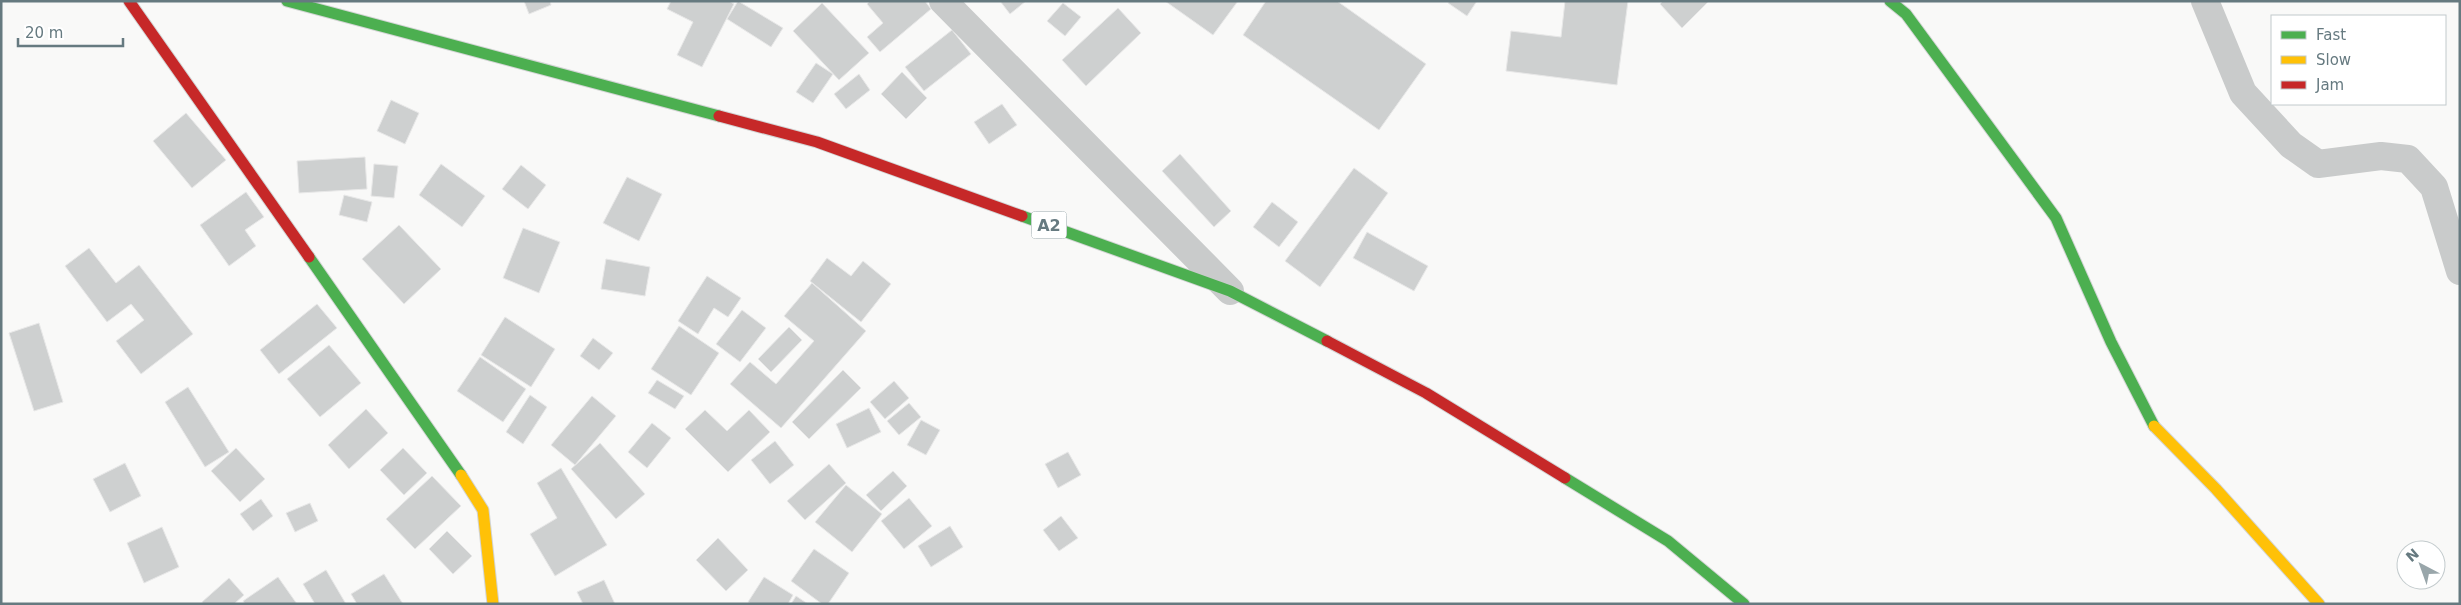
<svg xmlns="http://www.w3.org/2000/svg" width="2461" height="605" font-family="'DejaVu Sans',sans-serif">
<style>
.building{fill:#ced0d0;stroke:#e8e8e8}
.lines{fill:none;stroke-linecap:round;stroke-linejoin:round}
.fast-casing{stroke:#d3d5d5;stroke-width:13}
.slow-casing{stroke:#d3d5d5;stroke-width:13}
.jam-casing{stroke:#d3d5d5;stroke-width:13}
.street{stroke:#c9cbcb;stroke-width:28}
.fast{stroke:#4caf50;stroke-width:11}
.slow{stroke:#ffc107;stroke-width:11}
.jam{stroke:#c62828;stroke-width:11}
.labels{text-anchor:middle;dominant-baseline:central;stroke-width:5;stroke-linejoin:round;paint-order:stroke}
.shield{fill:#fff;stroke:#94a2a6;stroke-width:1}
.shield-label{font-size:16px;font-weight:bold;fill:#667a80}
</style>
<rect width="100%" height="100%" fill="#f9f9f8"/>
<path class="building" d="M524 1H550L551 5 529 14Z
M671 1H729L734 4 702 67 677 55 693 22 667 9Z
M738 1 783 28 771 47 727 19Z
M870 1H925L931 9 880 52 867 37 883 23 867 4Z
M1000 1H1026L1010 14Z
M1165 1H1238L1213 35Z
M1266 1H1337L1426 64 1379 130 1243 35Z
M1449 1H1477L1467 16 1448 3Z
M1565 1H1628L1617 85 1506 71 1511 31 1561 37Z
M1663 1H1709L1682 28 1660 4Z
M822 3 869 53 839 80 793 31Z
M1063 3 1081 17 1065 36 1047 21Z
M1118 8 1141 33 1086 86 1062 60Z
M952 30 971 54 924 91 905 67Z
M816 63 833 74 813 103 796 92Z
M902 72 927 98 906 119 881 94Z
M859 74 870 90 846 109 834 94Z
M391 100 419 113 405 144 377 131Z
M1002 104 1017 125 989 144 974 122Z
M186 113 226 160 192 188 153 141Z
M1180 154 1231 211 1214 227 1162 171Z
M365 157 367 189 299 193 297 161Z
M374 164 398 166 394 198 371 196Z
M441 164 485 196 462 227 419 195Z
M521 165 546 185 528 209 502 189Z
M1354 168 1388 193 1320 287 1285 261Z
M627 177 662 194 639 241 603 223Z
M246 192 264 217 245 230 256 246 229 266 200 225Z
M344 195 372 202 367 222 339 215Z
M1272 202 1298 222 1279 247 1253 227Z
M399 225 441 269 404 304 362 259Z
M523 228 560 242 539 293 503 278Z
M1367 232 1428 266 1414 291 1353 258Z
M89 248 116 283 139 265 193 334 141 374 116 341 144 320 131 304 107 322 65 266Z
M827 258 851 276 863 261 891 284 861 322 810 281Z
M606 259 650 267 645 296 601 289Z
M707 276 741 298 728 317 714 308 698 334 678 321Z
M812 283 866 331 781 428 730 384 750 362 776 384 814 341 784 316Z
M317 304 337 328 279 374 260 350Z
M742 310 766 328 740 362 716 344Z
M505 317 555 349 531 387 481 355Z
M39 323 63 402 34 411 9 333Z
M679 326 719 353 691 395 651 369Z
M789 327 802 340 771 372 758 359Z
M593 338 613 353 599 370 580 356Z
M329 345 361 383 320 417 287 379Z
M480 357 526 389 503 422 457 391Z
M843 370 861 388 809 439 792 422Z
M657 380 684 396 675 409 648 393Z
M894 381 909 398 885 419 870 402Z
M188 387 229 452 205 467 165 402Z
M530 395 547 407 523 444 506 432Z
M592 396 616 416 575 465 551 445Z
M909 403 921 417 899 435 887 421Z
M869 408 881 432 847 448 836 424Z
M366 409 388 433 349 469 328 445Z
M705 410 727 431 749 410 770 432 728 472 685 429Z
M921 420 940 430 926 455 907 445Z
M652 423 671 438 647 468 628 452Z
M775 441 794 465 770 484 751 460Z
M600 443 645 494 616 519 571 469Z
M236 448 265 479 240 502 211 471Z
M403 448 427 473 404 495 380 470Z
M1068 452 1081 475 1058 488 1045 464Z
M125 463 141 496 110 512 93 479Z
M829 464 846 483 805 520 787 501Z
M561 468 607 545 555 576 530 534 557 518 537 483Z
M893 471 907 486 881 511 866 495Z
M432 476 461 506 415 549 386 519Z
M846 485 882 514 852 552 815 522Z
M909 498 932 526 904 549 881 521Z
M261 499 273 516 253 531 240 514Z
M310 503 318 521 295 532 286 513Z
M1061 516 1078 538 1059 551 1043 530Z
M950 526 963 547 931 567 918 546Z
M162 527 179 567 144 583 127 543Z
M447 531 472 556 453 574 429 549Z
M718 538 748 570 726 591 696 560Z
M814 549 849 573 828 604H822L791 581Z
M326 570 346 604H315L303 584Z
M384 574 403 604H357L351 594Z
M278 577 297 604H245L243 601Z
M764 577 793 595 788 604H751L748 602Z
M229 578 244 595 234 604H203L202 602Z
M604 580 615 604H583L577 592Z
M796 596 808 604H791Z"/>
<g class="lines">
<defs>
<path id="fast" d="M287 1 719 116
M1890 1 1906 14 2056 218 2111 342 2154 426
M1022 216 1230 291 1327 341
M309 257 461 475
M1565 478 1668 541 1744 604"/>
<path id="slow" d="M2154 426 2216 489 2319 604
M461 475 483 510 493 604"/>
<path id="jam" d="M129 1 309 257
M719 116 817 142 1022 216
M1327 341 1426 393 1565 478"/>
</defs>
<use href="#fast" class="fast-casing"/>
<use href="#slow" class="slow-casing"/>
<use href="#jam" class="jam-casing"/>
<path class="street" d="M943 1 1230 291
M2205 1 2243 93 2291 145 2318 164 2381 156 2408 159 2434 187 2460 271"/>
<use href="#fast" class="fast"/>
<use href="#slow" class="slow"/>
<use href="#jam" class="jam"/>
</g>
<g class="labels">
<rect class="shield" x="1031.5" y="211.5" width="35" height="27" rx="4"/>
<g class="shield-label">
<text x="1049" y="225">A2</text>
</g>
</g>
<rect width="2461" height="605" fill="none" stroke="#667a80" stroke-width="5"/>
<rect x="2271" y="15" width="175" height="90" fill="#ffffff" stroke="#c2cacc"/>
<rect x="2281" y="31" width="25" height="8" fill="#4caf50" stroke="#c2cacc"/>
<text x="2316" y="40" font-size="15" fill="#667a80">Fast</text>
<rect x="2281" y="56" width="25" height="8" fill="#ffc107" stroke="#c2cacc"/>
<text x="2316" y="65" font-size="15" fill="#667a80">Slow</text>
<rect x="2281" y="81" width="25" height="8" fill="#c62828" stroke="#c2cacc"/>
<text x="2316" y="90" font-size="15" fill="#667a80">Jam</text>
<g transform="translate(2421 565) rotate(319)"><circle r="24" fill="#ffffff" stroke="#c2cacc"/>
<path d="M0-4L9 19L0 12L-9 19Z" fill="#99a6aa"/>
<text y="-8" font-size="14" font-weight="bold" text-anchor="middle" fill="#667a80">N</text>
</g>
<path d="M18 38v8h105v-8" fill="none" stroke="#667a80" stroke-width="2.5"/>
<text x="25" y="38" font-size="15" fill="#667a80" stroke="#ffffff" stroke-width="4" paint-order="stroke">20 m</text>
</svg>
